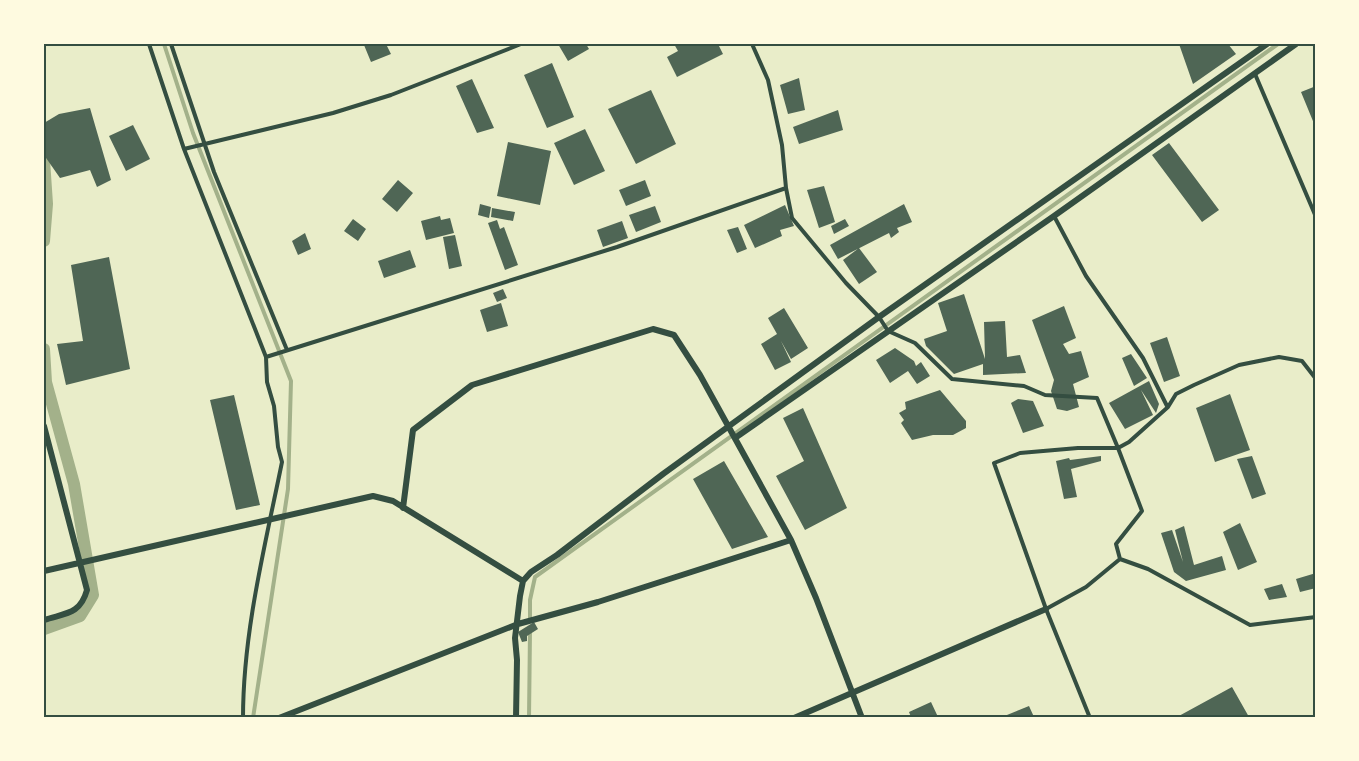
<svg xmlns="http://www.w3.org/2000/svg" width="1359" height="761" font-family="Helvetica,sans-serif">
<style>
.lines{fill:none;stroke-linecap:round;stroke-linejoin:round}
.stream{stroke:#a3b18a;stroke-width:4}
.canal{stroke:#a3b18a;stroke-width:12}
.building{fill:#4f6655}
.service{stroke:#344e41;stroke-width:4}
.minor{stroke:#344e41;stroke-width:6}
.neatline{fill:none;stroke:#344e41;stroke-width:2}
</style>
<rect width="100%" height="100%" fill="#e9edc9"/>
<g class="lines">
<path class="stream" d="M164 44 193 133 291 381 288 489 253 718
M530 621V600L535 577 1278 44
M529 718 530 631"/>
<path class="canal" d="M44 160 47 204 44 241
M44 349 46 382 74 484 93 595 80 616 44 629"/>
</g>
<path class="building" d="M368 44H386L391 54 371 62 364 45Z
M558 44H586L589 49 568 61Z
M674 44H718L723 54 677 77 667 57 678 51Z
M1179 44H1228L1236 54 1193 84Z
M552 63 574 117 547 128 524 75Z
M799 78 805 110 788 114 780 85Z
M472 79 494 128 477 133 456 86Z
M1316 86V126H1315L1301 92Z
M651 90 676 144 636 164 608 109Z
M90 108 111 180 97 187 90 170 60 178 44 155V123L59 114Z
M838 110 843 130 799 144 793 127Z
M133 125 150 159 126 171 109 136Z
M585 129 605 171 574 185 554 143Z
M508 142 551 151 540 205 497 196Z
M1169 143 1219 210 1202 222 1152 155Z
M398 180 413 193 397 212 382 199Z
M645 180 651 196 626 206 619 190Z
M824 186 835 222 819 228 807 190Z
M480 204 491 207 489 218 478 215Z
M904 204 912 222 897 228 899 232 891 238 889 233 838 259 830 245Z
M785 205 794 226 780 230 782 236 755 248 744 225Z
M655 206 661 222 636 232 629 215Z
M492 208 515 212 513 221 491 217Z
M440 216 441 220 450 218 454 233 426 240 421 221Z
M353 219 366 229 358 241 344 231Z
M845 219 849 226 834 234 831 226Z
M497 220 500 229 504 227 518 265 505 270 488 223Z
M622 221 628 238 603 247 597 230Z
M738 227 747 249 737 253 727 230Z
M305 233 311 249 298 255 292 241Z
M455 235 462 266 449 269 443 237Z
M859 248 877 272 859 284 843 260Z
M410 250 416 267 384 278 378 261Z
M109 257 130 369 66 385 57 344 83 341 71 265Z
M503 289 507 298 497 302 493 293Z
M964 294 985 359 984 322 1005 321 1007 357 1020 355 1026 373 983 375V364L954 374 926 346 924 339 947 331 938 303Z
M501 303 508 326 487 332 480 310Z
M1064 306 1076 338 1063 344 1069 354 1081 351 1089 377 1073 384 1079 407 1067 411 1057 409 1051 391 1054 380 1032 320Z
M784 308 808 348 791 359 781 341 791 362 775 370 761 344 777 334 768 318Z
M1167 337 1180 376 1164 382 1150 343Z
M895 348 914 361 916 366 921 362 930 376 917 384 908 371 890 383 876 360Z
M1131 354 1147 378 1134 386 1122 358Z
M1149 381 1159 404 1156 413 1141 390 1153 415 1125 429 1109 403Z
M940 390 966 421V428L953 435H933L912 440 901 423 904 420 899 413 906 409 905 402Z
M1230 394 1250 450 1215 462 1196 408Z
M234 395 260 505 236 510 210 400Z
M1018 399 1033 401 1044 426 1023 433 1011 403Z
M803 408 847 508 805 530 776 476 804 461 783 418Z
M1101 456V461L1071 469 1077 497 1064 499 1056 461 1069 458 1070 460Z
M1252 456 1266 494 1252 499 1237 459Z
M724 461 768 537 732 549 693 479Z
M1240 523 1257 562 1238 570 1223 532Z
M1184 526 1194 565 1222 556 1226 570 1186 581 1174 572 1161 533 1172 530 1183 562 1175 530Z
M1316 573V588L1300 592 1296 579Z
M1282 584 1287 597 1269 600 1264 589Z
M534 622 538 629 527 636V641L522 642 518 632Z
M1232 687 1249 717H1177Z
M931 702 938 717H911L909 712Z
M1029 706 1034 717H1002Z"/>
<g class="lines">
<path class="service" d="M149 44 184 149 266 357 267 382 274 406 278 447 282 462C265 546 243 632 243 718
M171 44 214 172 287 350
M752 44 768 80 782 145 786 188 792 218 846 283 879 317 888 331 915 343 952 379 1024 386 1045 395 1097 398 1118 448 1142 511 1116 544 1120 559 1148 569 1250 625 1316 617
M1255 74 1316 217
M184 149 333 113 391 95 521 44
M1054 216 1086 276 1143 358 1167 406
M266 357 617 247 786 188
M1046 609 1086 587 1120 559
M1090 718 1046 609 994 463 1020 453 1078 448H1118L1129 442 1168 407 1176 394 1194 385 1239 365 1279 357 1302 361 1316 379"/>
<path class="minor" d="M44 426 87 590C80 615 65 613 44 620
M735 438 1054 216 1296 44
M403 508 413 430 472 385 653 329 674 335 700 375 791 540 816 598 862 718
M44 571 373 496 393 501 523 581
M279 718 518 624 598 602 791 540
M516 718 517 660 515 638 520 596 523 581 531 572 557 555 663 474 879 317 1267 44
M794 718 1046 609"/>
</g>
<rect width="1359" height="761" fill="none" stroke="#fefae0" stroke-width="90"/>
<rect x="45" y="45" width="1269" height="671" class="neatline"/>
</svg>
